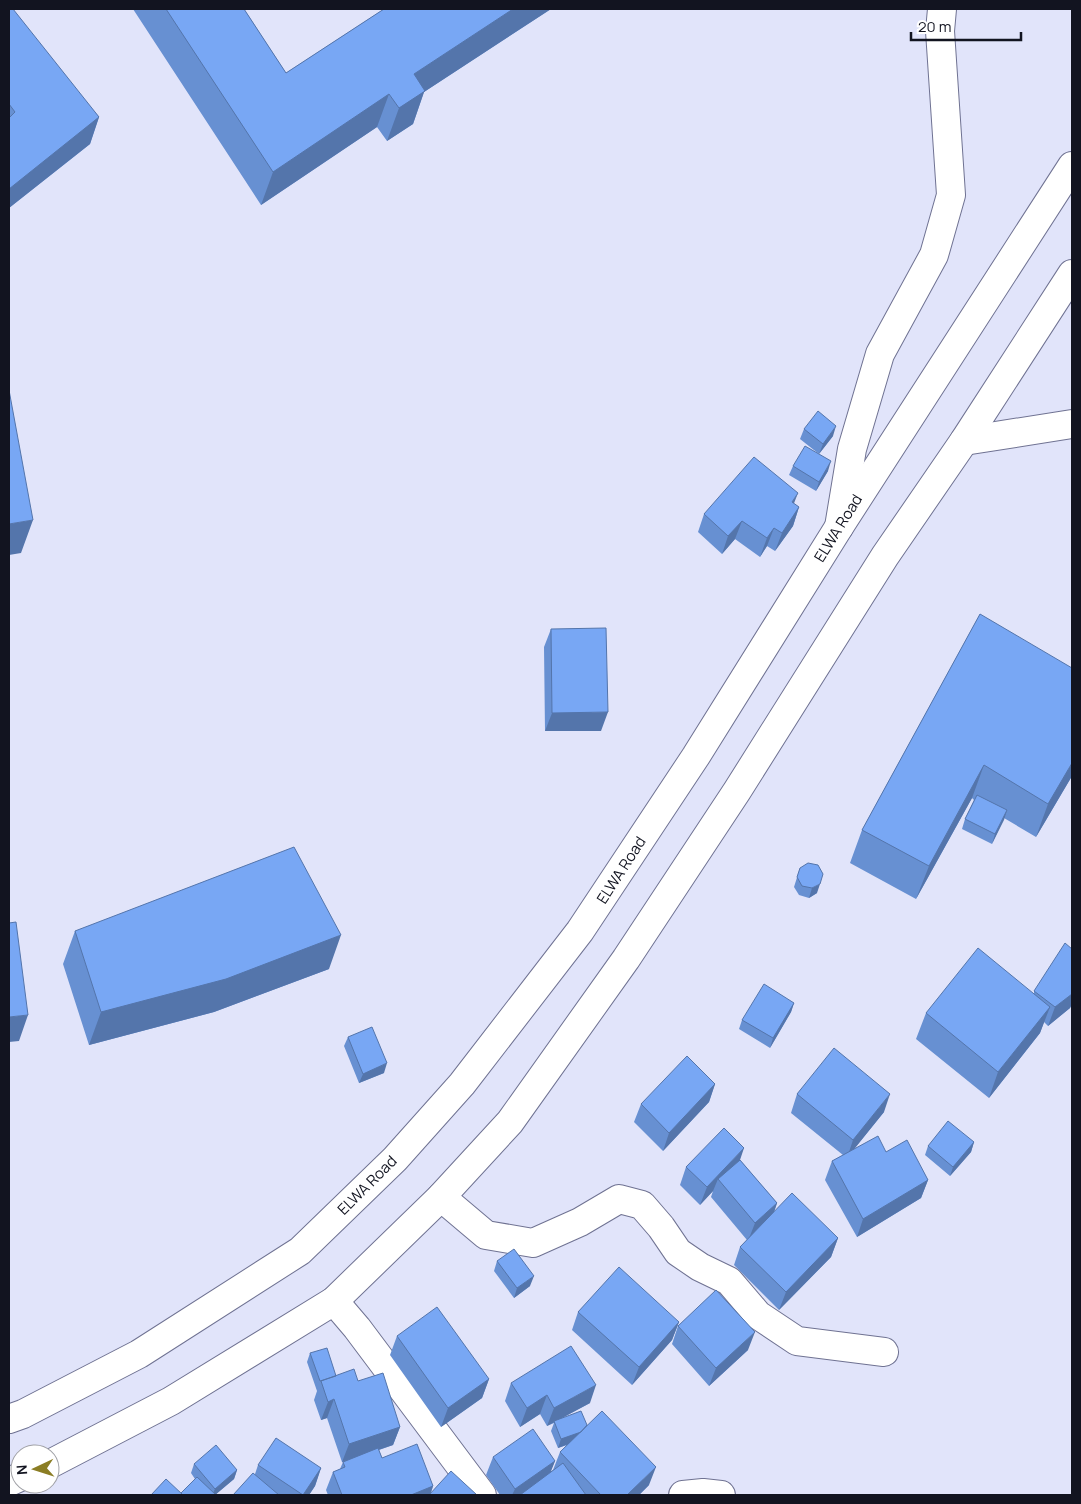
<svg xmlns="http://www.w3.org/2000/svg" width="1081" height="1504" font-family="Manrope,sans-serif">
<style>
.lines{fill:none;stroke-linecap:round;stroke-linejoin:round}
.minor-casing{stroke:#6f7292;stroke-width:30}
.primary-casing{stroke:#6f7292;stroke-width:30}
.minor{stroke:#fff;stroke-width:28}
.primary{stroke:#fff;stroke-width:28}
.wall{fill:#6790d2}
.shaded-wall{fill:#5475ab}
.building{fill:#78a7f4;stroke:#5475ab}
.labels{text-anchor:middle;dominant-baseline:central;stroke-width:5;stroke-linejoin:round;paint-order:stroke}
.street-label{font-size:15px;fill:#121420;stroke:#fff}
</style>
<rect width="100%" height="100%" fill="#e1e4fa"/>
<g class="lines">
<defs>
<path id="minor" d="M964 441 1072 424
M839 527 852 449 880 354 934 255 951 195 940 31 942 9
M441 1197 486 1235 533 1243 580 1222 619 1199 642 1205 661 1227 678 1252 700 1267 729 1281 758 1315 797 1341 884 1352
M334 1301 357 1328 482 1495
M683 1495 703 1493 721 1495"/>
<path id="primary" d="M9 1419 23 1414 139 1354 300 1251 395 1159 462 1084 580 931 696 756 839 527 1072 166
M50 1464 171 1401 334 1301 441 1197 510 1122 626 959 737 791 885 556 964 441 1072 274
M9 1482 20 1477"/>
</defs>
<use href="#minor" class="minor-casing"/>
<use href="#primary" class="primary-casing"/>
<use href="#minor" class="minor"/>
<use href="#primary" class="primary"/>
</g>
<path class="wall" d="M9 9 99 117 90 144 9 208Z
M133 9H244L286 73 384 9H551L424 92 413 124 387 141 377 127 261 205Z
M804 429 833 436 819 454 800 439Z
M793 466 828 471 816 491 789 475Z
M794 504 799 507 793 526 775 551 767 546 760 557 735 539 722 554 698 532 704 514Z
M980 614 1072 776 1036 837 1004 818 992 844 962 829 965 819 974 800 972 798 916 899 850 863 862 830Z
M551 629 601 731H545L544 647Z
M800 868 817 893 809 898 799 895 794 887Z
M75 931 329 969 214 1012 89 1045 63 964Z
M1072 949V1004L1070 1008 1048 1026 1044 1022 1040 1033 989 1098 916 1039 926 1013 1034 993V991Z
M794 1003 791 1012 770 1048 739 1029 742 1020Z
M348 1037 384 1073 359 1083 344 1046Z
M715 1084 709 1102 663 1151 634 1122 641 1104Z
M797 1094 884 1112 854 1149 886 1152 928 1180 921 1198 857 1237 825 1180 832 1161 843 1155 791 1113Z
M974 1142 971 1152 950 1176 925 1155 928 1146Z
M740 1160 777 1203 774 1212 838 1238 831 1257 779 1310 734 1265 740 1247 747 1240 711 1197 713 1191 700 1205 680 1185 686 1167Z
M497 1261 530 1286 514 1298 494 1271Z
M578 1312 679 1322 672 1340 632 1385 572 1330Z
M678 1326 748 1350 709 1386 672 1344Z
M397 1336 489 1379 482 1398 441 1427 390 1355Z
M310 1353 336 1376 358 1381 400 1427 393 1445 379 1450 382 1458 433 1486 431 1493 477 1495H328L326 1490 333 1472 340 1469 343 1462H344H342L327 1418 321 1420 314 1400 317 1391 307 1362Z
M511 1383 590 1403 562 1418 587 1425 649 1485 639 1495H500L486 1475 493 1457 555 1461 550 1472 553 1470 560 1452 567 1445 558 1448 551 1431 554 1423 547 1426 540 1414 520 1427 505 1401Z
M194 1464 237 1470 234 1479 215 1495 181 1493 195 1479 191 1473Z
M258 1465 321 1468 315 1486 309 1495H233L255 1474Z"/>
<path class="shaded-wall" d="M513 9H551L424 92 413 124 387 141 399 108 414 74Z
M389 94 377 127 261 205 273 172Z
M99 117 90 144 9 208V189Z
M836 426 833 436 819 454 823 444Z
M831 461 828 471 816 491 819 482Z
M798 493 791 511 792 502Z
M799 507 793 526 775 551 782 533Z
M33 520 21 553 9 555V524Z
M742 521 735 539 722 554 728 536Z
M774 528 767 546 760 557 767 538Z
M608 712 601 731H545L552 713Z
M1072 763V776L1036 837 1048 804Z
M984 765 972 798 916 899 929 866Z
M1007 810 1004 820 992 844 995 834Z
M820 884 817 893 809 898 812 888Z
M341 935 329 969 214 1012 89 1045 101 1012Z
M1072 994V1004L1070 1008 1048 1026 1055 1007Z
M794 1003 791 1012 770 1048 773 1038Z
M1050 1007 1040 1033 989 1098 998 1072Z
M28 1015 19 1041 9 1042V1017Z
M387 1063 384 1073 359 1083 363 1074Z
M715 1084 709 1102 663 1151 669 1133Z
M890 1094 884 1112 847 1158 853 1140Z
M974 1142 971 1152 950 1176 953 1167Z
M744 1148 738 1166 718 1179 713 1191 700 1205 707 1187Z
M928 1180 921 1198 857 1237 863 1219Z
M777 1203 771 1221 748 1241 755 1223Z
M838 1238 831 1257 779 1310 786 1292Z
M534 1276 530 1286 514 1298 517 1288Z
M679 1322 672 1340 632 1385 639 1367Z
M755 1332 748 1350 709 1386 716 1368Z
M489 1379 482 1398 441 1427 448 1408Z
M596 1385 590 1403 547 1426 554 1408Z
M547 1395 540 1414 520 1427 527 1408Z
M334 1399 327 1418 321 1420 328 1402Z
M400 1427 393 1445 342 1462 349 1444Z
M588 1429 585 1438 558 1448 561 1439Z
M555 1461 548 1479 525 1495H512L515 1489Z
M656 1467 649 1485 639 1495H627Z
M321 1468 315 1486 309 1495H303Z
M237 1470 234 1479 215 1495H212L215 1489Z
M433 1486 430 1495H411Z"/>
<path class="building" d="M9 9H13L99 117 9 189V118L15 112 9 104Z
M166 9H244L286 73 384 9H513L414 74 425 91 399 108 389 94 273 172Z
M9 390 33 520 9 524Z
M818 411 836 426 823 444 804 429Z
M805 446 831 461 819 482 793 466Z
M754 457 798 493 792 502 799 507 782 533 774 528 767 538 742 521 728 536 704 514Z
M980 614 1072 668V763L1048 804 984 765 929 866 862 830Z
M606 628 608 712 552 713 551 629Z
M977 795 1007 810 995 834 965 819Z
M294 847 341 935 226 979 101 1012 75 931Z
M808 863 818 865 823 874 820 884 812 888 802 886 797 877 800 868Z
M16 922 28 1015 9 1017V923Z
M1065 943 1072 949V994L1055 1007 1034 991Z
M978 948 1050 1007 998 1072 926 1013Z
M764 984 794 1003 773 1038 742 1020Z
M372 1027 387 1063 363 1074 348 1037Z
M834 1048 890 1094 853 1140 797 1094Z
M687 1056 715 1084 669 1133 641 1104Z
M948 1121 974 1142 953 1167 928 1146Z
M724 1128 744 1148 707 1187 686 1167Z
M878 1136 886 1152 907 1140 928 1180 863 1219 832 1161Z
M740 1160 777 1203 755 1223 718 1179Z
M792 1193 838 1238 786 1292 740 1247Z
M514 1249 534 1276 517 1288 497 1261Z
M619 1267 679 1322 639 1367 578 1312Z
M716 1290 755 1332 716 1368 678 1326Z
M437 1307 489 1379 448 1408 397 1336Z
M571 1346 596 1385 554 1408 547 1395 527 1408 511 1383Z
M327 1348 336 1376 320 1381 310 1353Z
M354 1369 358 1381 383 1373 400 1427 349 1444 334 1399 328 1402 321 1381Z
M581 1411 587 1425 581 1432 561 1439 554 1421Z
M602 1411 656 1467 627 1495H601L560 1452Z
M533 1429 555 1461 515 1489 493 1457Z
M276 1438 321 1468 303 1495 258 1465Z
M417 1444 433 1486 411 1495H342L333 1472 345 1467 343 1462 378 1448 382 1458Z
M216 1445 237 1470 215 1489 194 1464Z
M563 1463 586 1495H520Z
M451 1471 477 1495H429Z
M253 1473 279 1495H233Z
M197 1477 216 1495H183L181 1493Z
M166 1479 183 1495H151Z"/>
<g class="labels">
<g class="street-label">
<text transform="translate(838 528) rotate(-58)">ELWA Road</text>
<text transform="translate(621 870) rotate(-57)">ELWA Road</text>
<text transform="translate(367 1185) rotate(-45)">ELWA Road</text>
</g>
</g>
<rect width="1081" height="1504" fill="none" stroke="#121420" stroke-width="20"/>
<g transform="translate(35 1469) rotate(266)"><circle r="24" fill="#ffffff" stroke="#a0a1a6"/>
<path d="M0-4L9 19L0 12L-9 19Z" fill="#8b7d24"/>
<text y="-8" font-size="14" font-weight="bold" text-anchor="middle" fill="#121420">N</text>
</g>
<path d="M911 32v8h110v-8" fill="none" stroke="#121420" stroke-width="2.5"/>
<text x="918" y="32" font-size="15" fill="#121420" stroke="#ffffff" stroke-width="4" paint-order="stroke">20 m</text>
</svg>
